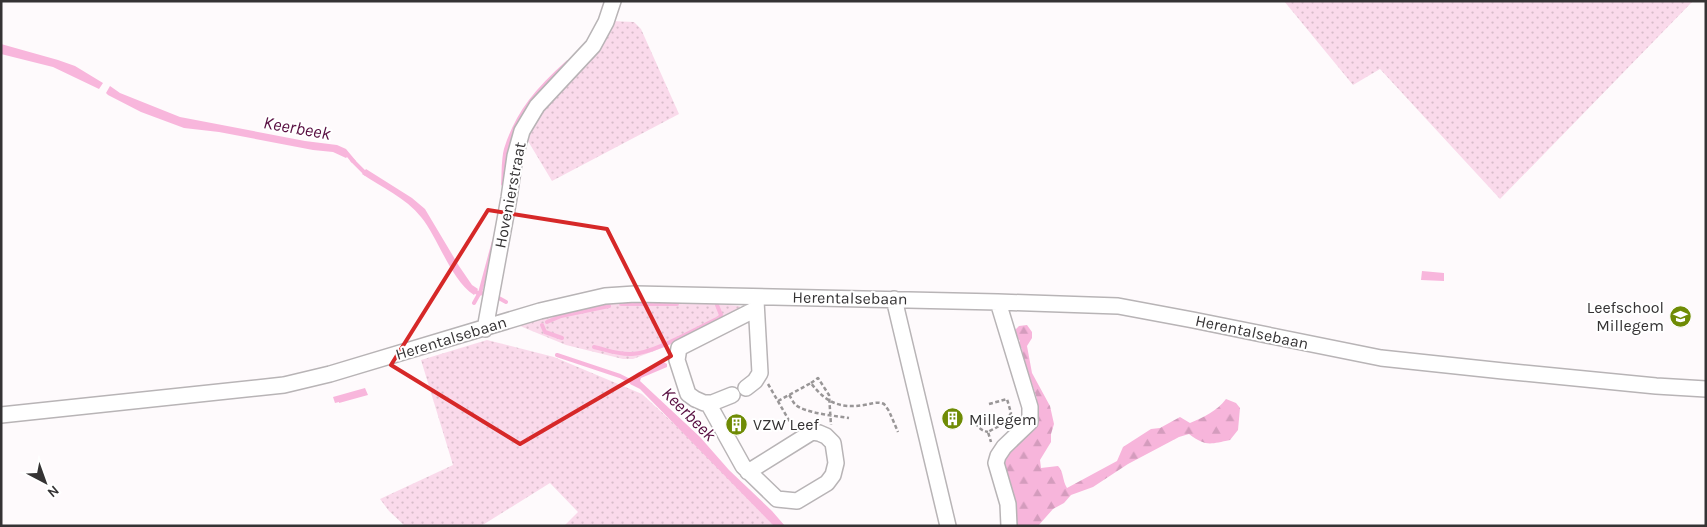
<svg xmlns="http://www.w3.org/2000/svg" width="1707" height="527" font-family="Karla,sans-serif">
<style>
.grass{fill:url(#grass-dots)}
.forest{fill:url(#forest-firs)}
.water{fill:#f8b6dc}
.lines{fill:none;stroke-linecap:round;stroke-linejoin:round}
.stream{stroke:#f8b6dc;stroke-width:4}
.minor-casing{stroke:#b8b4b6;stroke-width:18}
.path{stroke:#999697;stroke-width:2.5;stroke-dasharray:4 2.5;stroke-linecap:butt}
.minor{stroke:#fff;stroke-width:15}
.marked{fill:none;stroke:#d62828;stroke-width:4;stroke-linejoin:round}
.labels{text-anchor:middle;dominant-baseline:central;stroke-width:4;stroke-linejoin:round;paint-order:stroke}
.street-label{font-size:16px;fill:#353334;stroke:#fff}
.poi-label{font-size:16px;fill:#353334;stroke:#fff;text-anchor:start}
.water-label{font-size:18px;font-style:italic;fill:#590f42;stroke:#fff}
</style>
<defs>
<pattern id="grass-dots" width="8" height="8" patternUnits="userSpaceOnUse" patternTransform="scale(1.25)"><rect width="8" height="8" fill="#fadaeb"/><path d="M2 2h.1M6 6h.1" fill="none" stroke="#d7bcca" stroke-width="1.8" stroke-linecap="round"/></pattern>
<pattern id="forest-firs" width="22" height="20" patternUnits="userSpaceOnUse" patternTransform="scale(1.25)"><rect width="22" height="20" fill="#f7b5db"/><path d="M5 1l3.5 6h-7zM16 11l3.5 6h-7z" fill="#d49cbd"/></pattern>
</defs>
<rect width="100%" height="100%" fill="#fefafc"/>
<path class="grass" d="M1284 1H1693L1500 199 1380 69 1353 85Z
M611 21 634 22 641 29 679 114 552 181 525 136 545 105 592 59 604 41Z
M625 301 697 302 740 306 738 313 675 343 633 359H623L566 345 520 326C557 312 585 306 625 301Z
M487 340 554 357 642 394 784 526H564L578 512 550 483 481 526H405L389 511 380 499 453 465 421 360Z"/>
<path class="forest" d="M1027 325 1032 332V338L1027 346 1032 373 1050 406 1054 424 1051 434V442L1040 460 1041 468 1058 466C1064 472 1062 480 1067 488L1117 461 1123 447 1151 429 1160 428 1180 417 1190 423C1204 417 1217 411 1226 399L1236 403 1240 408 1238 430 1230 440C1210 444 1206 447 1189 434L1179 437 1128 464 1093 487 1071 495 1064 503 1053 509 1038 526H1011L1001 460 1031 432 1037 424 1038 417 1036 409 1037 399 1027 369 1023 363 1022 349 1018 344 1020 341 1016 336 1015 330 1019 326Z"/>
<path class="water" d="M1 44 58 60 75 66 103 83 99 89 53 67 1 54Z
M110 86 120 93 180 117 305 141 337 145 346 149 356 161 352 163 347 157 346 158 333 152 313 150 219 132 184 128 141 112 108 95 106 93Z
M366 169 412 198 425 209 459 266 472 285 478 289 474 295C450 279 439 239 421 217 406 198 381 187 362 174Z
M1422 271 1444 273V281L1421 280Z
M662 361 667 364V367L641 378 640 381 700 437 729 470 772 511 785 526H774L640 389 630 384 633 376 637 373Z
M365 388 368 395 339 403V402L335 403 333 397Z"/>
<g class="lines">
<path class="stream" d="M352 160 366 174
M503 184C504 172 503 160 506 149 518 111 539 88 568 62
M472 289 479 294 482 293
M480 293 494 241
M497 297 506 302
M474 303 479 294
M621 304H677
M547 322 561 316 609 306
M542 325 545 332 562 338
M594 347C607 350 619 355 632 354 655 353 697 328 719 318L721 315 717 305
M557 355 620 376 634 383"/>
<defs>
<path id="minor" d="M894 299 948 526
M998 302 1030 407V422L1004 447 998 456 996 463 1008 504 1009 526
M485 329 509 198 515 156 522 131 537 106 593 46 606 22 613 1
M746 388 755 381 760 373 756 301
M732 395 712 403H704L695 399 688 394 677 360 679 348 756 309
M708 403 743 466 777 499 797 501 827 483 833 475 836 463 833 443 826 436 819 433 812 432 748 472
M1 415 284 385 330 374 540 311 605 296 635 294 998 302 1118 306 1193 320 1381 358 1503 371 1656 386 1706 389"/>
</defs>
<use href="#minor" class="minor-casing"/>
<path class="path" d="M811 383 818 378 829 395 831 425
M768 384 794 429
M789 395C791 397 793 403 796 405 805 413 836 416 849 418
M778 401 811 383C825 402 840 409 864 405 871 404 877 401 884 404L889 411 898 432
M989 404 1007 399 1011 413 1006 422 988 432 991 442
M973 417C977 426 979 430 988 432"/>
<use href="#minor" class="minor"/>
</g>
<path class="marked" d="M488 210 607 229 671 356 520 444 391 365Z"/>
<defs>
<symbol id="school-disc" viewBox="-11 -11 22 22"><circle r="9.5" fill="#6f8b05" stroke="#fff"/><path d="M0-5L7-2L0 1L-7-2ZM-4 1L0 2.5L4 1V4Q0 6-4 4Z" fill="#fff"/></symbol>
<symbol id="building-disc" viewBox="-11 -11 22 22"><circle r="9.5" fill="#6f8b05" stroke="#fff"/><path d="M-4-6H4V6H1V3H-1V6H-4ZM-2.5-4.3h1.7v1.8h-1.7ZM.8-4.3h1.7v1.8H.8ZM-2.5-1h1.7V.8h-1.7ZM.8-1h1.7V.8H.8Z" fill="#fff"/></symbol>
</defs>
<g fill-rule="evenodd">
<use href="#school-disc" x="1668" y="304" width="25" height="25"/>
<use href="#building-disc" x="940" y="406" width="25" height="25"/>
<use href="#building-disc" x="724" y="412" width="25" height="25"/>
</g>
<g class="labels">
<g class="street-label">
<text transform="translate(510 195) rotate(-79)">Hovenierstraat</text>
<text transform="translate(850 298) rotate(1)">Herentalsebaan</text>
<text transform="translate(1252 332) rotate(12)">Herentalsebaan</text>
<text transform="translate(451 338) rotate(-17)">Herentalsebaan</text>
</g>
<g class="poi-label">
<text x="1664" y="307" text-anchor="end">Leefschool<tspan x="1664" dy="18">Millegem</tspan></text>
<text x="969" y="419">Millegem</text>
<text x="753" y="424">VZW Leef</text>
</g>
<g class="water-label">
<text transform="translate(297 128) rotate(10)">Keerbeek</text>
<text transform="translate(689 414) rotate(45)">Keerbeek</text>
</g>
</g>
<rect width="1707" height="527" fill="none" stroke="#353334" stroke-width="5"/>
<g transform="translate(45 482) rotate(139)" stroke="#ffffff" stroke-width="4" paint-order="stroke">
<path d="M0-4L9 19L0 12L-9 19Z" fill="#353334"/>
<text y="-8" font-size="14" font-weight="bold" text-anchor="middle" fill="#353334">N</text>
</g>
</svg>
